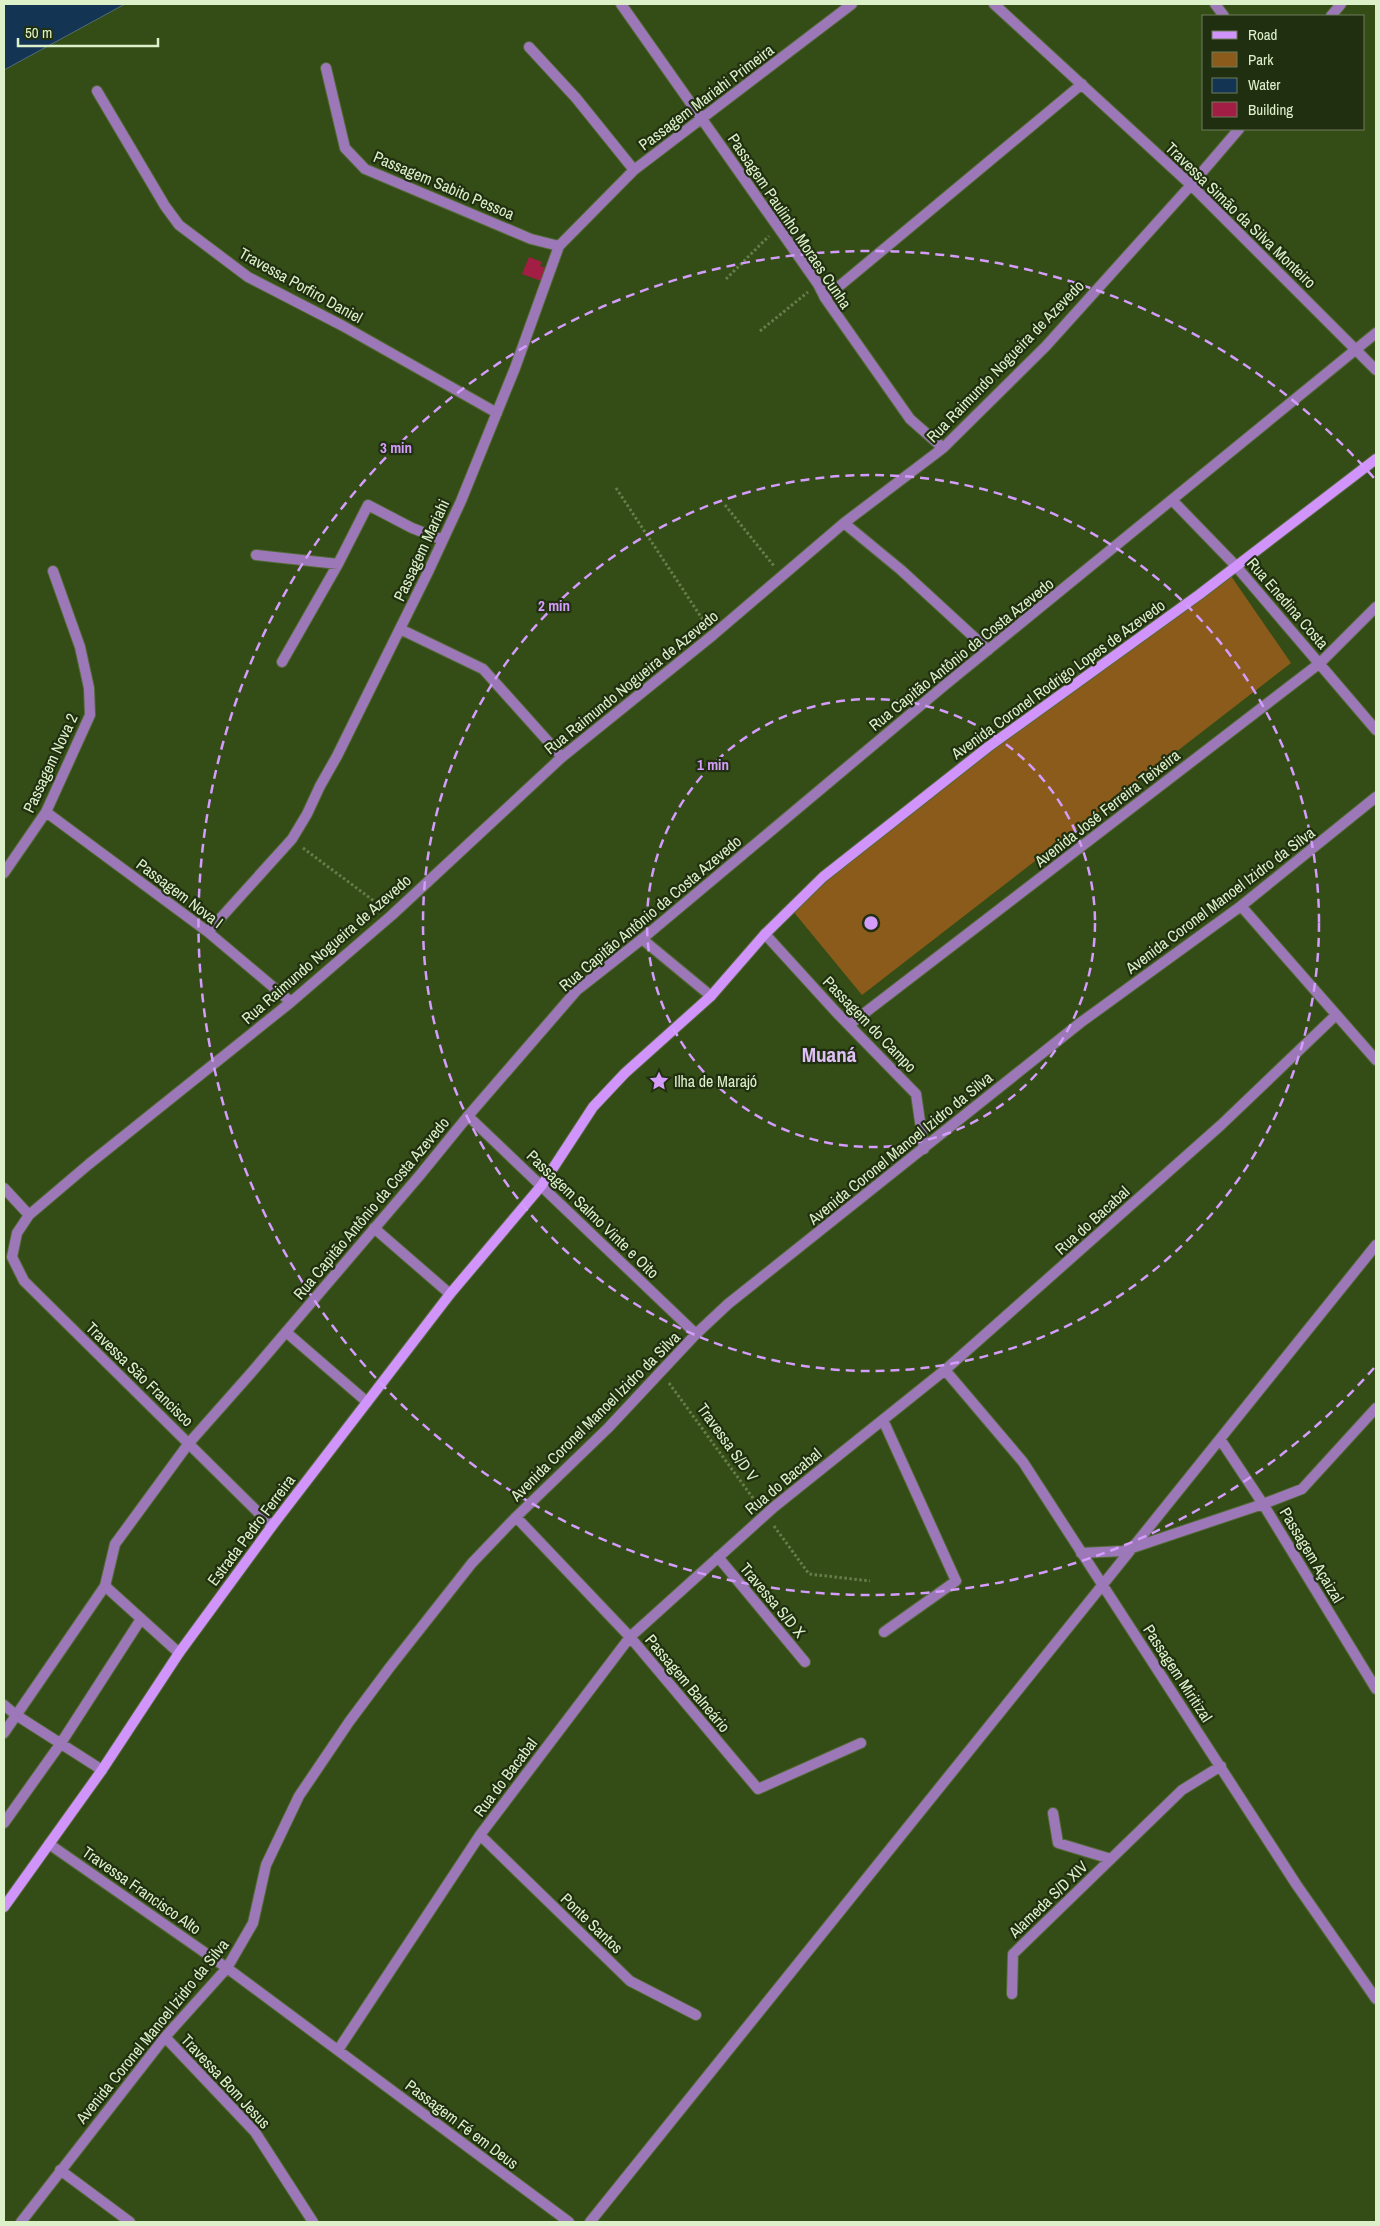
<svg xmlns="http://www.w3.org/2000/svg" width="1380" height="2226" font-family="'Archivo Narrow',sans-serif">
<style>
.green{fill:#8a5b1a}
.water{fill:#143453;stroke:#506c77}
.building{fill:#a21e45}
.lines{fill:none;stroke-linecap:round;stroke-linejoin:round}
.minor-casing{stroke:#526a36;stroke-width:12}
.tertiary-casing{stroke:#526a36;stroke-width:12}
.secondary-casing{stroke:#526a36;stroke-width:12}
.path{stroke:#677e4c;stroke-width:3;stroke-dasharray:2.5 2.5;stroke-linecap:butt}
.minor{stroke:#9d78b8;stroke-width:10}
.tertiary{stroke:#9d78b8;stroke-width:10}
.secondary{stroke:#d094fa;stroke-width:10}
.ring{fill:none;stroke:#d49cfc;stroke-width:2.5;stroke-dasharray:9 6}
.labels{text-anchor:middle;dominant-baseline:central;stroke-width:4.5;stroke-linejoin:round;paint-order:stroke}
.street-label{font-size:16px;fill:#dcf0ca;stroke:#212f11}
.poi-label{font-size:16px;fill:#dcf0ca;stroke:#212f11;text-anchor:start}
.district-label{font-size:21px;font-weight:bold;fill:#e0c1f7;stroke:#212f11}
.centre{fill:#d49cfc;stroke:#212f11;stroke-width:2.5}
.ring-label{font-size:15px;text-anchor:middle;font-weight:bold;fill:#d49cfc;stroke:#212f11;stroke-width:4.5;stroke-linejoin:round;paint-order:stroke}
</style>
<rect width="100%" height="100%" fill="#344c15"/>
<path class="green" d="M1229 573 1291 663 862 995 792 910 976 756Z"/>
<path class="water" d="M4 4H125L4 70Z"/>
<path class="building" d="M529 257 542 262 540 266 549 269 544 282 522 274Z"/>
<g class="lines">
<defs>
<path id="minor" d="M621 4 818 284 825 298 910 419 943 448
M994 4 1191 185 1376 370
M1215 4 1224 16
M1331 16 1341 4
M529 47 576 98 634 170
M326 68 345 148 365 169 531 239 559 246
M97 91 165 206 179 225 248 277 343 326 497 413
M825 298 1082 84
M1173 501 1235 565 1376 730
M844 523 901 570 988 650
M256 555 338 564 368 505 412 528 443 540
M400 629 483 669 562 757
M282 662 338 564
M46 812 208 932 291 1002
M4 873 46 812 90 715 89 688 80 647 53 571
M1241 906 1376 1060
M208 932 292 839 307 814 320 786 337 756 429 570 461 501 515 368 559 246 634 170 852 4
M765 934 836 1012 916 1094 924 1149
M642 939 711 996
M849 1025 1320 663 1376 607
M468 1116 696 1334
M4 1188 29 1215
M374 1228 450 1294
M286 1332 367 1402
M945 1370 1023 1462 1296 1884 1376 1999
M883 1420 956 1581 884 1632
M1220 1439 1263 1504 1376 1689
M516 1517 630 1637 758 1789 861 1743
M272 1526 24 1281 12 1257 17 1233 29 1215 89 1164 291 1002 392 915 562 757 713 635 844 523 943 448 1046 346 1191 185 1239 129
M1081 1553 1123 1551 1263 1504 1302 1489 1376 1408
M718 1557 805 1662
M105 1586 179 1653
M4 1705 16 1715 102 1770
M1053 1813 1058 1843 1111 1859
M4 1823 61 1743 141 1619
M480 1835 630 1981 696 2015
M49 1844 227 1968 569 2222
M1012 1994 1013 1954 1182 1790 1221 1766
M165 2037 255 2132 313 2222
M338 2050 480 1835 630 1637 774 1507 945 1370 1221 1125 1336 1015
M60 2170 130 2222
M21 2222 165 2037 227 1968 253 1923 266 1865 299 1796 349 1722 390 1667 472 1563 516 1517 608 1428 696 1334 728 1304 1080 1023 1241 906 1376 797
M590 2222 1376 1245"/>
<path id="tertiary" d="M4 1733 105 1586 115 1544 189 1443 251 1373 420 1175 468 1116 577 990 642 939 945 685 1376 333"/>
<path id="secondary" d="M4 1907 102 1770 179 1653 272 1526 450 1294 542 1185 593 1107 625 1073 711 996 765 934 823 877 988 747 1200 594 1376 459"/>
</defs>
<use href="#minor" class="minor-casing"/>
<use href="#tertiary" class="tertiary-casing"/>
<use href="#secondary" class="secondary-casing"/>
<path class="path" d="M726 279 769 236
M760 331 808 292
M616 488 705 623
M725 505 774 566
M303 848 382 907
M669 1383 758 1505
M774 1526 809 1574 870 1581"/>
<use href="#minor" class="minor"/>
<use href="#tertiary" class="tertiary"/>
<use href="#secondary" class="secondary"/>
</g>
<g class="ring">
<circle cx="871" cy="923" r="224"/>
<circle cx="871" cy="923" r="448"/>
<path d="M1374 1368A672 672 0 1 1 1374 478"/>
</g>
<defs>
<symbol id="sight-bare" viewBox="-9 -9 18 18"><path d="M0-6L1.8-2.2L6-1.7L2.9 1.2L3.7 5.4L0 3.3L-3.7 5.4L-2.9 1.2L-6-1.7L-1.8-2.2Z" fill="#d49cfc" stroke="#212f11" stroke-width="2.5" paint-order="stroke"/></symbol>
</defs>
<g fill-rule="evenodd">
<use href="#sight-bare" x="645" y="1067" width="28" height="28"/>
</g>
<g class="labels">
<g class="street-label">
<text transform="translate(706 97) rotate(-37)">Passagem Mariahi Primeira</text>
<text transform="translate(444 185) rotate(23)">Passagem Sabito Pessoa</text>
<text transform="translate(1241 215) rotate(44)">Travessa Simão da Silva Monteiro</text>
<text transform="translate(790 221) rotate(56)">Passagem Paulinho Moraes Cunha</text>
<text transform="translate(301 285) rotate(29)">Travessa Porfiro Daniel</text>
<text transform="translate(1005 361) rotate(-46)">Rua Raimundo Nogueira de Azevedo</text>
<text transform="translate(421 550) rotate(-65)">Passagem Mariahi</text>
<text transform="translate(1288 603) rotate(49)">Rua Enedina Costa</text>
<text transform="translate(961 654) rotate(-39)">Rua Capitão Antônio da Costa Azevedo</text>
<text transform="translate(1058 679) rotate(-36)">Avenida Coronel Rodrigo Lopes de Azevedo</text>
<text transform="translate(631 682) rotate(-39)">Rua Raimundo Nogueira de Azevedo</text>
<text transform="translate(50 763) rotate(-65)">Passagem Nova 2</text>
<text transform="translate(1107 808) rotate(-38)">Avenida José Ferreira Teixeira</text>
<text transform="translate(180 893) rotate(37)">Passagem Nova I</text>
<text transform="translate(1220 900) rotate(-37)">Avenida Coronel Manoel Izidro da Silva</text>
<text transform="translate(650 913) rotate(-40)">Rua Capitão Antônio da Costa Azevedo</text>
<text transform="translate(326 949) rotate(-41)">Rua Raimundo Nogueira de Azevedo</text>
<text transform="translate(870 1024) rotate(46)">Passagem do Campo</text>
<text transform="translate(900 1148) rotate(-39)">Avenida Coronel Manoel Izidro da Silva</text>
<text transform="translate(371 1208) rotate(-50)">Rua Capitão Antônio da Costa Azevedo</text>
<text transform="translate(593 1214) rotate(44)">Passagem Salmo Vinte e Oito</text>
<text transform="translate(1092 1220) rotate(-42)">Rua do Bacabal</text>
<text transform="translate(140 1374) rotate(44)">Travessa São Francisco</text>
<text transform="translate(595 1416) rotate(-45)">Avenida Coronel Manoel Izidro da Silva</text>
<text transform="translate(728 1442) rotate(54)">Travessa S/D V</text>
<text transform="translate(783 1481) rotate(-40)">Rua do Bacabal</text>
<text transform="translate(251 1530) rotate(-53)">Estrada Pedro Ferreira</text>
<text transform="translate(1312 1555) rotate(59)">Passagem Açaizal</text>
<text transform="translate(773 1600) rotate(50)">Travessa S/D X</text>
<text transform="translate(1178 1673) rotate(57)">Passagem Miritizal</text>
<text transform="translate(688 1683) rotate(50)">Passagem Balneário</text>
<text transform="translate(505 1777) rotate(-53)">Rua do Bacabal</text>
<text transform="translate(142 1890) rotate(35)">Travessa Francisco Alto</text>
<text transform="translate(1048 1899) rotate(-44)">Alameda S/D XIV</text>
<text transform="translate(592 1923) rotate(44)">Ponte Santos</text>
<text transform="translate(152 2031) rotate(-51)">Avenida Coronel Manoel Izidro da Silva</text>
<text transform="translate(226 2081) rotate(47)">Travessa Bom Jesus</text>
<text transform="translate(462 2124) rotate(37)">Passagem Fé em Deus</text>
</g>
<g class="poi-label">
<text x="674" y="1081">Ilha de Marajó</text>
</g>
<g class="district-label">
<text x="829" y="1054">Muaná</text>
</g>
</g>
<circle cx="871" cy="923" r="8" class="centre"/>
<g class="ring-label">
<text x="396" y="453">3 min</text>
<text x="554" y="611">2 min</text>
<text x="713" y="770">1 min</text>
</g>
<rect width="1380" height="2226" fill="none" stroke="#dcf0ca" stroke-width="10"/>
<rect x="1202" y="15" width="162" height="115" fill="#212f11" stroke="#6c7c5b"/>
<rect x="1212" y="31" width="25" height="8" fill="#d094fa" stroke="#6c7c5b"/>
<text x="1248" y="40" font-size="15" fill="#dcf0ca">Road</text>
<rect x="1212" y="52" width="25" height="15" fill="#8a5b1a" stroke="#6c7c5b"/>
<text x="1248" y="65" font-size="15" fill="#dcf0ca">Park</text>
<rect x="1212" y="78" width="25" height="15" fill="#143453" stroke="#6c7c5b"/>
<text x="1248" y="90" font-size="15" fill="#dcf0ca">Water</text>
<rect x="1212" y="102" width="25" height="15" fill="#a21e45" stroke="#6c7c5b"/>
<text x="1248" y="115" font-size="15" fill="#dcf0ca">Building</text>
<path d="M18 38v8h140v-8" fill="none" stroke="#dcf0ca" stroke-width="2.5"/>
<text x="25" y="38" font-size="15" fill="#dcf0ca" stroke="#212f11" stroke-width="4" paint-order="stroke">50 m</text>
</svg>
